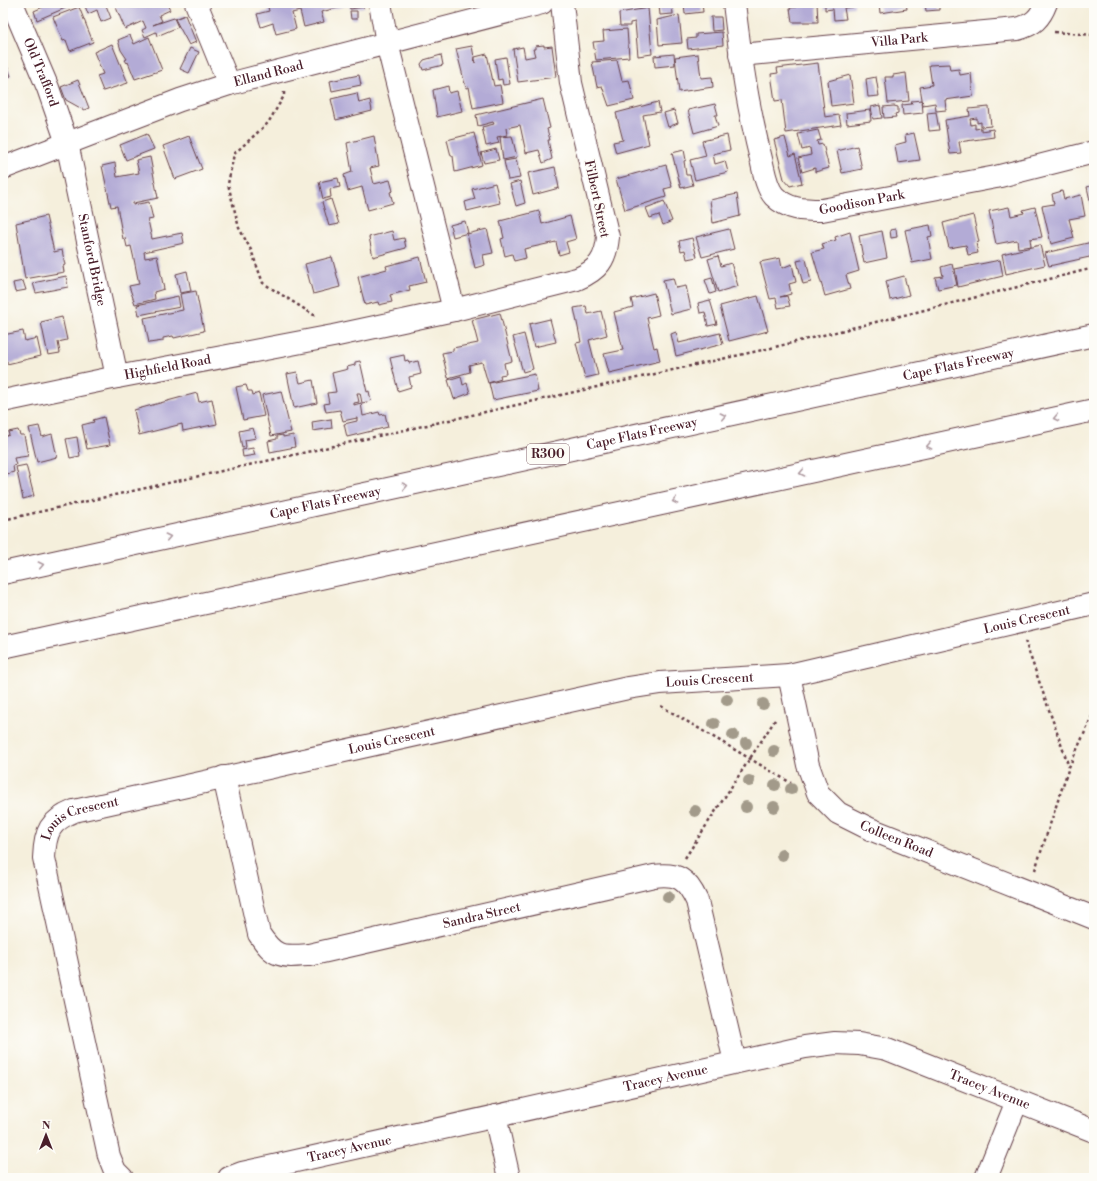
<svg xmlns="http://www.w3.org/2000/svg" width="1097" height="1181" font-family="'Libre Bodoni',serif">
<style>
.building{fill:#b3abd6}
.lines{fill:none;stroke-linecap:round;stroke-linejoin:round}
.minor-casing{stroke:#643e46;stroke-width:24}
.highway-casing{stroke:#643e46;stroke-width:24}
.path{stroke:#643e46;stroke-width:2.5;stroke-dasharray:3 3;stroke-linecap:butt}
.minor{stroke:#fff;stroke-width:22}
.highway{stroke:#fff;stroke-width:22}
.tree{fill:#a29a8a}
.oneway{stroke:#ae9aa0}
.labels{text-anchor:middle;dominant-baseline:central;stroke-width:3.5;stroke-linejoin:round;paint-order:stroke}
.shield{fill:#fdfcf7;stroke:#806168;stroke-width:1}
.shield-label{font-size:12px;font-weight:bold;fill:#4a1f2b}
.street-label{font-size:13px;fill:#4a1f2b;stroke:#fdfcf7}
</style>
<rect width="100%" height="100%" fill="#fdfcf7"/>
<filter id="ink" filterUnits="userSpaceOnUse"><feTurbulence type="fractalNoise" baseFrequency=".025" numOctaves="2"/><feDisplacementMap in="SourceGraphic" scale="8" xChannelSelector="R" yChannelSelector="G"/><feConvolveMatrix kernelMatrix="1 2 1 2 8 2 1 2 1" color-interpolation-filters="sRGB"/></filter>
<filter id="wash" filterUnits="userSpaceOnUse"><feTurbulence type="fractalNoise" baseFrequency=".012" numOctaves="4" result="noise"/><feDisplacementMap in="SourceGraphic" scale="16" xChannelSelector="R" yChannelSelector="G"/><feGaussianBlur stdDeviation="0.9" result="paint"/><feColorMatrix in="noise" values="0 0 0 0 0 0 0 0 0 0 0 0 0 0 0 0 0 1.4 0 .05"/><feComposite in="paint" operator="in"/></filter>
<g filter="url(#wash)">
<rect width="100%" height="100%" fill="#f5efdc"/>
<g id="blocks">
<path class="building" d="M42 3H77L37 20 34 11 43 7Z
M93 3H105L111 18 101 22 97 10 88 14 85 6Z
M120 3H155V5L166 3 170 10 159 15 162 21 153 25 174 18 178 27 157 36 156 32 145 37 142 30 146 28 143 21 125 29 115 5Z
M267 3H364V7L350 9 349 5 321 12 324 22 304 27 300 11 292 13 296 29 276 34 273 23 261 27 257 14 269 11Z
M672 3 673 14 660 15 659 5Z
M684 3H702L703 12 685 14Z
M796 3H817L818 22H792L790 8 797 7Z
M825 3H854V7L844 8 846 19 834 20 833 9 825 10Z
M879 3H906L907 9 880 13Z
M925 3H939V10L926 11Z
M972 3H987V5L972 7Z
M79 7 93 42 70 51 66 40 63 41 53 17Z
M648 8 652 54 638 56 635 22 630 23V26H620L619 13Z
M350 11H357V19H351Z
M185 15 196 42 189 45 175 19Z
M679 15 682 43 659 45 657 20Z
M711 17H721L722 30 712 31Z
M627 29 629 57 596 60 593 42 604 41 603 31Z
M722 32 723 45 688 49 687 39 696 38V34Z
M130 35 134 44 149 37 162 70 135 79 128 62 127 63 125 60 127 59 121 50 118 40Z
M112 44 128 83 103 91 97 76 103 74 94 52Z
M544 45V47L552 46 556 77 518 82 513 49 523 47 525 58 535 56 533 49H535V46Z
M472 46 475 63V57L487 54 494 86 500 85 503 102 473 108 469 87 466 88 456 49Z
M190 48 199 52 189 73 180 69Z
M674 54 675 65 655 67 654 56Z
M698 54 701 78 712 77 713 87 679 92 675 57Z
M441 55 443 65 423 70 421 64 424 60Z
M506 57 510 84 503 85 502 79 498 80 495 59Z
M617 60 622 81 629 80 634 100 609 106 602 86 597 87 592 62Z
M818 63 825 117 839 115 841 125 786 133 782 100 775 101 771 74 778 73 777 68Z
M949 64 950 70 959 69 960 75 971 73 973 96 945 100 946 110 936 111 935 103 923 105 920 87 932 85 929 65Z
M7 66 11 76 3 79V67Z
M906 73 909 101 888 103 885 77H893V75Z
M359 75 361 85 332 91 330 81Z
M850 75 854 103 831 106 828 81Z
M876 77 879 96 868 97 866 79Z
M78 80 89 108 84 110 66 100 61 87Z
M448 86 449 93 457 91 462 111 437 117 433 90Z
M357 93 359 103 370 100 372 111 336 120 331 99Z
M543 99 550 128 547 129 550 140H548L552 159 543 163 539 150 526 153 520 125 506 128 507 135 497 137 499 143 486 146 482 127 494 124 493 122 478 126 476 115Z
M922 100 923 113 903 115 902 105 912 104 911 101Z
M658 102 660 112 643 115 649 144 616 153 613 142 623 140 616 113Z
M715 104 718 115H715L718 126 694 133 688 110Z
M880 105 882 118 873 119 871 107Z
M894 106 898 107V113L895 114 896 117 884 118 883 107Z
M989 107 991 126 981 127V122L977 123V118L970 119 971 125 975 124V129L981 128V131L993 129 994 137 959 142 961 153 950 154 945 120 970 116 969 109Z
M674 110 678 123 668 127 664 113Z
M870 110 871 121 847 124 846 113Z
M936 112 939 130 929 131 927 113Z
M818 130 821 140 817 141 818 145 823 144 829 168 815 172V168L802 172 798 158 811 155 810 148 802 150 798 134Z
M474 133 482 165 455 172 453 156H451L447 140Z
M914 133 920 160 898 163 895 145 906 142 905 135Z
M147 134 154 149 126 160 120 145Z
M727 135 730 150 713 154 715 164 725 161 728 172 695 180 690 160 706 156 702 141Z
M189 136 202 169 175 179 163 146Z
M374 136 379 166 370 168 374 184 390 180 393 191 390 192 393 203 368 210 362 187 348 191 344 175 352 172 347 143Z
M512 136 517 157 503 160 500 137Z
M785 137 790 156 795 154 802 183 790 186 784 179 774 140Z
M857 146 862 169 842 173 837 151Z
M496 149 499 160 484 163 481 153Z
M684 150 686 160 684 161 686 175H690L693 185 681 188 672 153Z
M150 157 158 198 133 203V205L149 202 153 219 148 220 152 239 182 233 184 243 144 252 145 258 157 256 164 289 154 292 155 299 135 304 129 286 139 284 134 259 131 246 127 247 125 238 123 239 117 206 111 207 102 166 115 163 117 177 139 173 136 160Z
M516 159 520 178 508 180 504 161Z
M666 165 672 187 664 189 666 197 625 210 616 179Z
M555 167 559 188 533 195 528 173Z
M338 178 340 187 330 189 331 197 323 199 319 182Z
M520 181 525 203 516 206 510 184Z
M495 183 500 203 467 211 465 202 475 199 472 189Z
M1094 185V214H1093L1087 187Z
M1062 191 1064 199 1081 195 1085 216 1069 219 1074 238 1051 244 1042 206 1054 204 1052 194Z
M737 194 740 216 713 223 710 200Z
M331 199 339 224 329 226 322 202Z
M664 201 672 221 663 225 659 215 650 218 646 208Z
M1009 207 1011 216 1024 213 1023 210 1035 207 1042 237 1030 239 1031 246 1018 248 1017 240 996 244 989 211Z
M539 211 542 224 570 216 576 239 566 242 569 252 559 255 556 242 524 249 526 258 514 261 512 254 505 256 501 239 504 238 500 221Z
M973 215 979 242 976 243 978 253 968 255 966 245 949 248 943 223Z
M46 216 54 252 62 250 65 265 63 266 64 272 25 279 16 223Z
M465 221 468 233 453 237 450 225Z
M930 225 932 236 928 237 932 259 912 263 905 230Z
M487 229 493 253 483 255 485 265 475 268 467 234Z
M729 229 734 249 702 257 696 237Z
M896 229 897 237 891 238 890 230Z
M392 231 394 240 404 238 406 248 373 257 369 237Z
M882 231 887 258 864 263 859 236Z
M850 232 859 271 846 275 850 289 825 296 812 252 824 249 822 244 836 240 835 237Z
M1090 234H1094V256L1049 266 1045 253 1092 242Z
M692 238 697 257 687 259 685 250 681 251 679 241Z
M1040 245 1045 265 1006 274 1002 254Z
M718 256 721 266 731 263 738 286 718 292 708 259Z
M332 257 340 287 313 294 305 264Z
M420 257 426 282 409 286 410 290 390 295 392 302 379 305 378 302 365 305 358 277 387 269 386 266Z
M780 258 782 268 792 264 796 282 789 284 791 294 780 297 787 296 790 306 778 308 776 298 770 299 760 262Z
M806 259 811 282 803 284 797 261Z
M1000 260 1003 276 958 287 955 269Z
M952 264 957 285 938 289 935 277 943 276 941 267Z
M187 271 191 291 180 293 176 274Z
M66 276 68 287 36 293 33 283Z
M904 276 909 295 890 300 886 281Z
M673 278 676 288 686 286 691 309 671 314 663 280Z
M712 278 716 292 710 294 705 280Z
M23 281 26 290 15 292 13 283Z
M196 291 204 331 174 338 173 336 163 338V341L149 343 144 318 183 310 180 294Z
M654 293 659 315 647 318 654 348 657 347 660 361 609 373 604 354 623 350 614 312 633 307 631 299Z
M178 296 180 307 139 315 137 305Z
M758 296 768 331 729 341 720 306Z
M710 300 717 324 708 326 705 312 700 313 698 303Z
M586 306 588 314 601 311 607 335 589 340 598 375 585 378 576 343 581 342 574 308Z
M500 313 512 361 504 363 506 374 500 375 501 379 488 383 482 362 469 365 470 372 448 378 442 353 453 351V348L478 343 472 320Z
M62 317 67 340 58 342 60 353 48 355 41 322Z
M550 319 556 342 534 347 529 324Z
M23 331 25 341 37 338 41 356 7 364V361L3 362V335Z
M676 332 679 343 720 333 723 344 676 356 671 334Z
M524 334 533 369 523 372 513 337Z
M404 355 405 361 408 360 409 363 418 361 421 374 409 377 411 387 398 391 390 358Z
M360 361 367 392 369 391 371 401 362 403 360 393H357L359 402 354 403V405L361 403 363 416 379 412 380 415 385 414 388 427 347 437 344 424 357 421V418L343 421 340 410 326 412 324 404 329 403 327 393 336 392 332 373 348 369 347 367 355 365V362Z
M297 372 300 383 313 380 317 403 294 408 287 374Z
M535 374 538 391 493 400 489 383Z
M461 376 463 385 467 383 470 393 454 399 448 380Z
M246 385 248 391H252L253 395 259 393 264 416 243 420 236 387Z
M281 391 291 432 271 436 262 395Z
M197 393 199 402 212 399 217 424 183 431 182 424 139 435 134 410Z
M104 417 110 445 87 449 82 425 94 422 93 420Z
M331 419 332 428 313 431 312 422Z
M39 426 42 437 52 434 57 457 37 462 29 428Z
M253 428 256 438 245 440 246 447 242 448 239 431Z
M18 430 20 435H24L28 456 14 458 16 465 13 466 14 472 3 475 4 437 9 435 8 432Z
M283 435V437L293 435 295 447 270 452 268 441 277 439V436Z
M77 437 80 456 70 458 66 439Z
M253 448 255 455 243 457 242 450Z
M26 465 34 496 23 499 16 467Z"/>
</g>
</g>
<g filter="url(#ink)">
<use href="#blocks" fill-opacity="0" stroke="#643e46" stroke-width="1"/>
<g class="lines">
<defs>
<g id="minor">
<path id="s1" d="M12 3 48 88 67 143 117 377"/>
<path d="M196 3 229 84"/>
<path d="M380 3 387 43 454 310"/>
<path id="s2" d="M734 3C740 56 748 108 761 159 764 171 766 187 774 196 788 210 804 210 822 210L996 177 1094 152"/>
<path id="s3" d="M740 55 1017 29C1033 25 1040 19 1046 3"/>
<path id="s4" d="M3 168 180 100 229 84 542 3"/>
<path id="s5" d="M3 401 117 377 333 336 454 310 577 279C598 270 606 260 608 237L571 83 562 3"/>
<path id="s6" d="M789 675 808 765 818 793 838 813 870 829 1094 918"/>
<path id="s7" d="M224 777 259 934C275 958 281 957 309 955L654 876C678 873 687 879 697 901L735 1062"/>
<path d="M495 1116 509 1178"/>
<path id="s8" d="M122 1178 115 1171 109 1156 44 858C45 831 50 821 74 811L628 688 660 683 789 675 1094 604"/>
<path id="s9" d="M229 1178 242 1173 805 1047 835 1043 859 1044 887 1049 1094 1131"/>
<path d="M986 1178 1017 1101"/>
</g>
<g id="highway">
<path id="s10" d="M3 573 1094 335"/>
<path d="M3 647 1094 410"/>
</g>
</defs>
<use href="#minor" class="minor-casing"/>
<use href="#highway" class="highway-casing"/>
<path class="path" d="M1054 32 1094 35
M284 92V96L268 123 234 154 228 184 239 228 251 250 263 283 317 317
M3 520 771 348 1094 268
M1025 641 1069 767
M661 706 791 783
M685 858 775 720
M1035 870 1069 767 1094 712"/>
<use href="#minor" class="minor"/>
<use href="#highway" class="highway"/>
</g>
<g class="tree">
<circle cx="727" cy="700" r="6"/>
<circle cx="763" cy="704" r="6"/>
<circle cx="714" cy="724" r="6"/>
<circle cx="733" cy="735" r="6"/>
<circle cx="746" cy="743" r="6"/>
<circle cx="774" cy="751" r="6"/>
<circle cx="749" cy="781" r="6"/>
<circle cx="775" cy="785" r="6"/>
<circle cx="791" cy="789" r="6"/>
<circle cx="746" cy="807" r="6"/>
<circle cx="774" cy="807" r="6"/>
<circle cx="695" cy="811" r="6"/>
<circle cx="782" cy="855" r="6"/>
<circle cx="668" cy="897" r="6"/>
</g>
<defs><path id="oneway-chevron" d="M-2-3.5L2.5 0L-2 3.5" fill="none" stroke-width="1.6" stroke-linecap="round" stroke-linejoin="round"/></defs>
<g class="oneway">
<use href="#oneway-chevron" transform="translate(723 416) rotate(-12)"/>
<use href="#oneway-chevron" transform="translate(1056 418) rotate(168)"/>
<use href="#oneway-chevron" transform="translate(929 446) rotate(168)"/>
<use href="#oneway-chevron" transform="translate(802 473) rotate(168)"/>
<use href="#oneway-chevron" transform="translate(405 486) rotate(-12)"/>
<use href="#oneway-chevron" transform="translate(675 501) rotate(168)"/>
<use href="#oneway-chevron" transform="translate(168 537) rotate(-12)"/>
<use href="#oneway-chevron" transform="translate(41 565) rotate(-12)"/>
</g>
</g>
<g class="labels">
<rect class="shield" x="527" y="444" width="42" height="20" rx="3"/>
<g class="shield-label">
<text x="548" y="454">R300</text>
</g>
<g class="street-label">
<text stroke="none"><textPath href="#s3" startOffset="160">Villa Park</textPath></text>
<text stroke="none"><textPath href="#s1" startOffset="75">Old Trafford</textPath></text>
<text stroke="none"><textPath href="#s4" startOffset="282">Elland Road</textPath></text>
<text transform="translate(597 199) rotate(78)">Filbert Street</text>
<text stroke="none"><textPath href="#s2" startOffset="290">Goodison Park</textPath></text>
<text stroke="none"><textPath href="#s1" startOffset="270">Stanford Bridge</textPath></text>
<text stroke="none"><textPath href="#s10" startOffset="978">Cape Flats Freeway</textPath></text>
<text stroke="none"><textPath href="#s5" startOffset="168">Highfield Road</textPath></text>
<text stroke="none"><textPath href="#s10" startOffset="654">Cape Flats Freeway</textPath></text>
<text stroke="none"><textPath href="#s10" startOffset="330">Cape Flats Freeway</textPath></text>
<text stroke="none"><textPath href="#s8" startOffset="1365">Louis Crescent</textPath></text>
<text stroke="none"><textPath href="#s8" startOffset="1041">Louis Crescent</textPath></text>
<text stroke="none"><textPath href="#s8" startOffset="717">Louis Crescent</textPath></text>
<text stroke="none"><textPath href="#s8" startOffset="393">Louis Crescent</textPath></text>
<text stroke="none"><textPath href="#s6" startOffset="214">Colleen Road</textPath></text>
<text stroke="none"><textPath href="#s7" startOffset="397">Sandra Street</textPath></text>
<text stroke="none"><textPath href="#s9" startOffset="448">Tracey Avenue</textPath></text>
<text stroke="none"><textPath href="#s9" startOffset="784">Tracey Avenue</textPath></text>
<text stroke="none"><textPath href="#s9" startOffset="124">Tracey Avenue</textPath></text>
</g>
</g>
<rect width="1097" height="1181" fill="none" stroke="#fdfcf7" stroke-width="16"/>
<g transform="translate(46 1135)" stroke="#fdfcf7" stroke-width="3" paint-order="stroke">
<path d="M0-3L7 15L0 10L-7 15Z" fill="#4a1f2b"/>
<text y="-6" font-size="11" font-weight="bold" text-anchor="middle" fill="#4a1f2b">N</text>
</g>
</svg>
